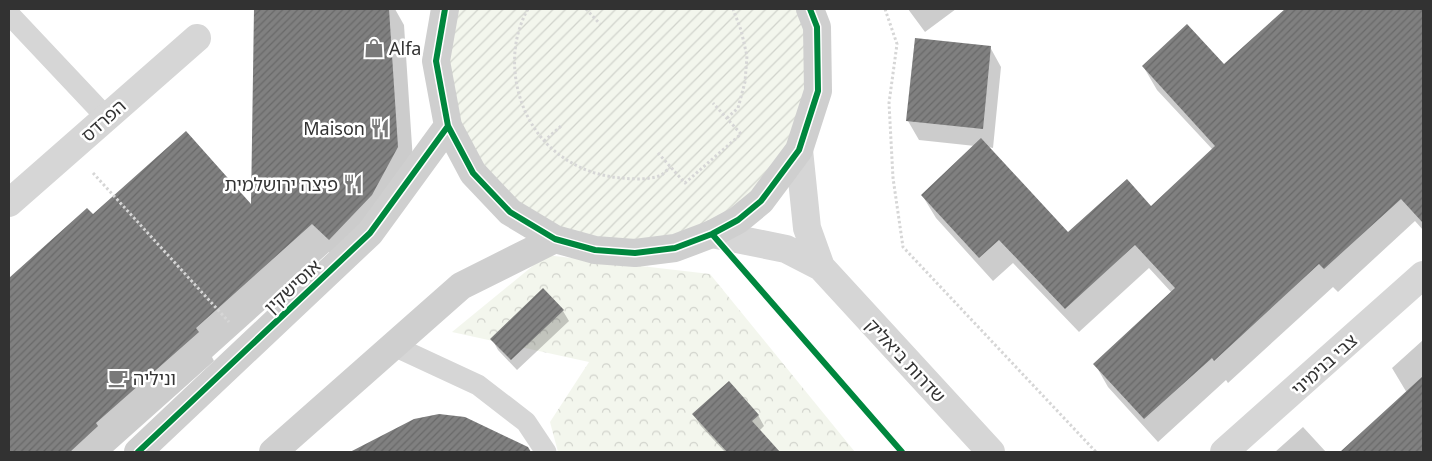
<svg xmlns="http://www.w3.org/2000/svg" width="1432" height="461" font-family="'Noto Sans','Noto Sans Hebrew',sans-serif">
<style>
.forest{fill:url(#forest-crowns)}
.garden{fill:url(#garden-furrows)}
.shadow{fill:#0003}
.building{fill:url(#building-hatch)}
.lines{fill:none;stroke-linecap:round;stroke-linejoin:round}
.path{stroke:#d6d6d6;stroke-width:3;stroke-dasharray:2.5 2.5;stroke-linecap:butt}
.lane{stroke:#d6d6d6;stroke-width:21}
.street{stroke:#d6d6d6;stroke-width:28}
.secondary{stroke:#cfcfcf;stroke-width:28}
.cycleway-casing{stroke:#fff;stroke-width:9}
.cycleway{stroke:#00873e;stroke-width:6}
.labels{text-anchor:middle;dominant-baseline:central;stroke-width:5;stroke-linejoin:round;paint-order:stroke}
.poi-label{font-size:18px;fill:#323232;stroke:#fff;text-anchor:start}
.street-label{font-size:18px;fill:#323232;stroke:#fff}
</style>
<defs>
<pattern id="forest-crowns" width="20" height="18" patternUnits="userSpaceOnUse" patternTransform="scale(1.25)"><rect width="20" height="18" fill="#f3f6ed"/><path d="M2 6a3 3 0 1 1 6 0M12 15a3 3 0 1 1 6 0" fill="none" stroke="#d1d3cc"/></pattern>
<pattern id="garden-furrows" width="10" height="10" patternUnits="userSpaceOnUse" patternTransform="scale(1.25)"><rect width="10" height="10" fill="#f3f6ed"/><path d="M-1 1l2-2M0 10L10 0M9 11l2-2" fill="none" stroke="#d1d3cc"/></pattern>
<pattern id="building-hatch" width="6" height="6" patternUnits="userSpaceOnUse" patternTransform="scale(1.25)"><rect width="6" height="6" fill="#808080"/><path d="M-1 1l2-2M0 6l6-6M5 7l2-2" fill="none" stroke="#696969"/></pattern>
</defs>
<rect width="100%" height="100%" fill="#fff"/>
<path class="forest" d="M546 255 710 274 855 452H558L550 422 589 362 452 332Z"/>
<path class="garden" d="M445 9H810L818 91 761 201 635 253 510 212 448 126Z"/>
<path class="shadow" d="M255 9H395L404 25 414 176 346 268 329 252 212 357 214 361 112 452H9V279L87 209 93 216 253 207Z
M908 9H956L925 32Z
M1287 9H1423V230L1415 221 1338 292 1333 287 1228 383 1226 380 1158 442 1108 387 1095 364 1172 293 1149 268 1079 332 1013 263 993 281 936 218 922 195 975 146 919 140 908 121 990 47 1001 67 993 148 988 147 1068 234 1151 207 1213 150 1157 90 1143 66H1224Z
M563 311 569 321 517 370 498 350 492 339Z
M1423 340V452H1374L1363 433 1407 393 1392 368Z
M694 415H758L764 426 759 431 778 452H737L736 451 734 452H725L700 425Z
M1303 427 1326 452H1275Z
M491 431 512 452H369L390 433Z"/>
<path class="building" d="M254 9H389L398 147 372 195 329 240 312 224 196 328 199 332 96 423 98 426 70 452H9V278L87 208 93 214 186 131 251 204Z
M1285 9H1423V223L1401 199 1324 269 1319 264 1214 361 1212 358 1144 419 1093 364 1175 288 1135 245 1065 309 999 240 979 258 921 195 981 138 1068 232 1127 179 1151 206 1215 146 1142 66 1187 24 1224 64Z
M915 38 991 46 983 129 906 121Z
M543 288 564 310 511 360 490 339Z
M1423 376V452H1340Z
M729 381 759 415 752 421 780 452H727L692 414Z
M439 414 465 417 528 447 531 452H350L414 419Z"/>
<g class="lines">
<path class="path" d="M528 9C501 56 516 124 561 156 579 169 599 176 621 178 633 179 647 180 659 176 663 175 667 170 670 167
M586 9 600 24
M885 9 897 44 889 103 893 178 903 247 1096 452
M727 118 738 108 745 82 747 56 741 30 733 9
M544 141 561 126
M658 153 685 183 741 134 713 103
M93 173 229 322"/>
<path class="lane" d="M9 14 106 117
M394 346 478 385 526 422 546 452"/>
<path class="street" d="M799 150 807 228 821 267
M9 203 197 38
M712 234 786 249 821 267 991 452
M1224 452 1423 275"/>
<path class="secondary" d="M445 9 436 61 448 126 473 173 510 212 555 239 595 250 635 253 675 248 712 234 738 220 761 201 799 150 818 91 817 27 810 9
M138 452 370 233 448 126
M273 452 461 286 555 239"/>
<defs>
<path id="cycleway" d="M445 9 436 61 448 126 473 173 510 212 555 239 595 250 635 253 675 248 712 234 738 220 761 201 799 150 818 91 817 27 810 9
M712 234 902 452
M138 452 370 233 448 126"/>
</defs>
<use href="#cycleway" class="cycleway-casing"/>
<use href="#cycleway" class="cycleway"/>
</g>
<defs>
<symbol id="shop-bare" viewBox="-9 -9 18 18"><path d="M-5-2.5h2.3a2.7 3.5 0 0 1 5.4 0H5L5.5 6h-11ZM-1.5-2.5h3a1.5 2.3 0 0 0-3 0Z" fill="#7a7a7a" stroke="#fff" stroke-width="2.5" paint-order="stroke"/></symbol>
<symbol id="restaurant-bare" viewBox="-9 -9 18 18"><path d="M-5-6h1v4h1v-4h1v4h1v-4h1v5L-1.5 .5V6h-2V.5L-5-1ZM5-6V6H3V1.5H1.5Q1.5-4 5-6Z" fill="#7a7a7a" stroke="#fff" stroke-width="2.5" paint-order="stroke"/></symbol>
<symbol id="cafe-bare" viewBox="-9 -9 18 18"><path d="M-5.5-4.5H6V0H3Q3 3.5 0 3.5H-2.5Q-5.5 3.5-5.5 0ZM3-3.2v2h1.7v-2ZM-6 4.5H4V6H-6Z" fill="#7a7a7a" stroke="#fff" stroke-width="2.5" paint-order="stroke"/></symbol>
</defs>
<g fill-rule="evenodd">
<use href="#shop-bare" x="360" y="34" width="28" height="28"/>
<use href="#restaurant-bare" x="366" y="114" width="28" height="28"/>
<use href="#restaurant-bare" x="339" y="170" width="28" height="28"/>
<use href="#cafe-bare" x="104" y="364" width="28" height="28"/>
</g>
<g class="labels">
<g class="poi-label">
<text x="389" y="48">Alfa</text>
<text x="365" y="128" text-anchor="end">Maison</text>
<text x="338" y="184" text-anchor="end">פיצה ירושלמית</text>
<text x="133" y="378">וניליה</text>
</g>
<g class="street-label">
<text transform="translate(103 120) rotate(-42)">הפרדס</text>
<text transform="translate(292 286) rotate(-43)">אוסישקין</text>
<text transform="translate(906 360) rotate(47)">שדרות ביאליק</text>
<text transform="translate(1324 364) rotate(-42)">צבי בנימיני</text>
</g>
</g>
<rect width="1432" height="461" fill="none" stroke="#323232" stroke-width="20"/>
</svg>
